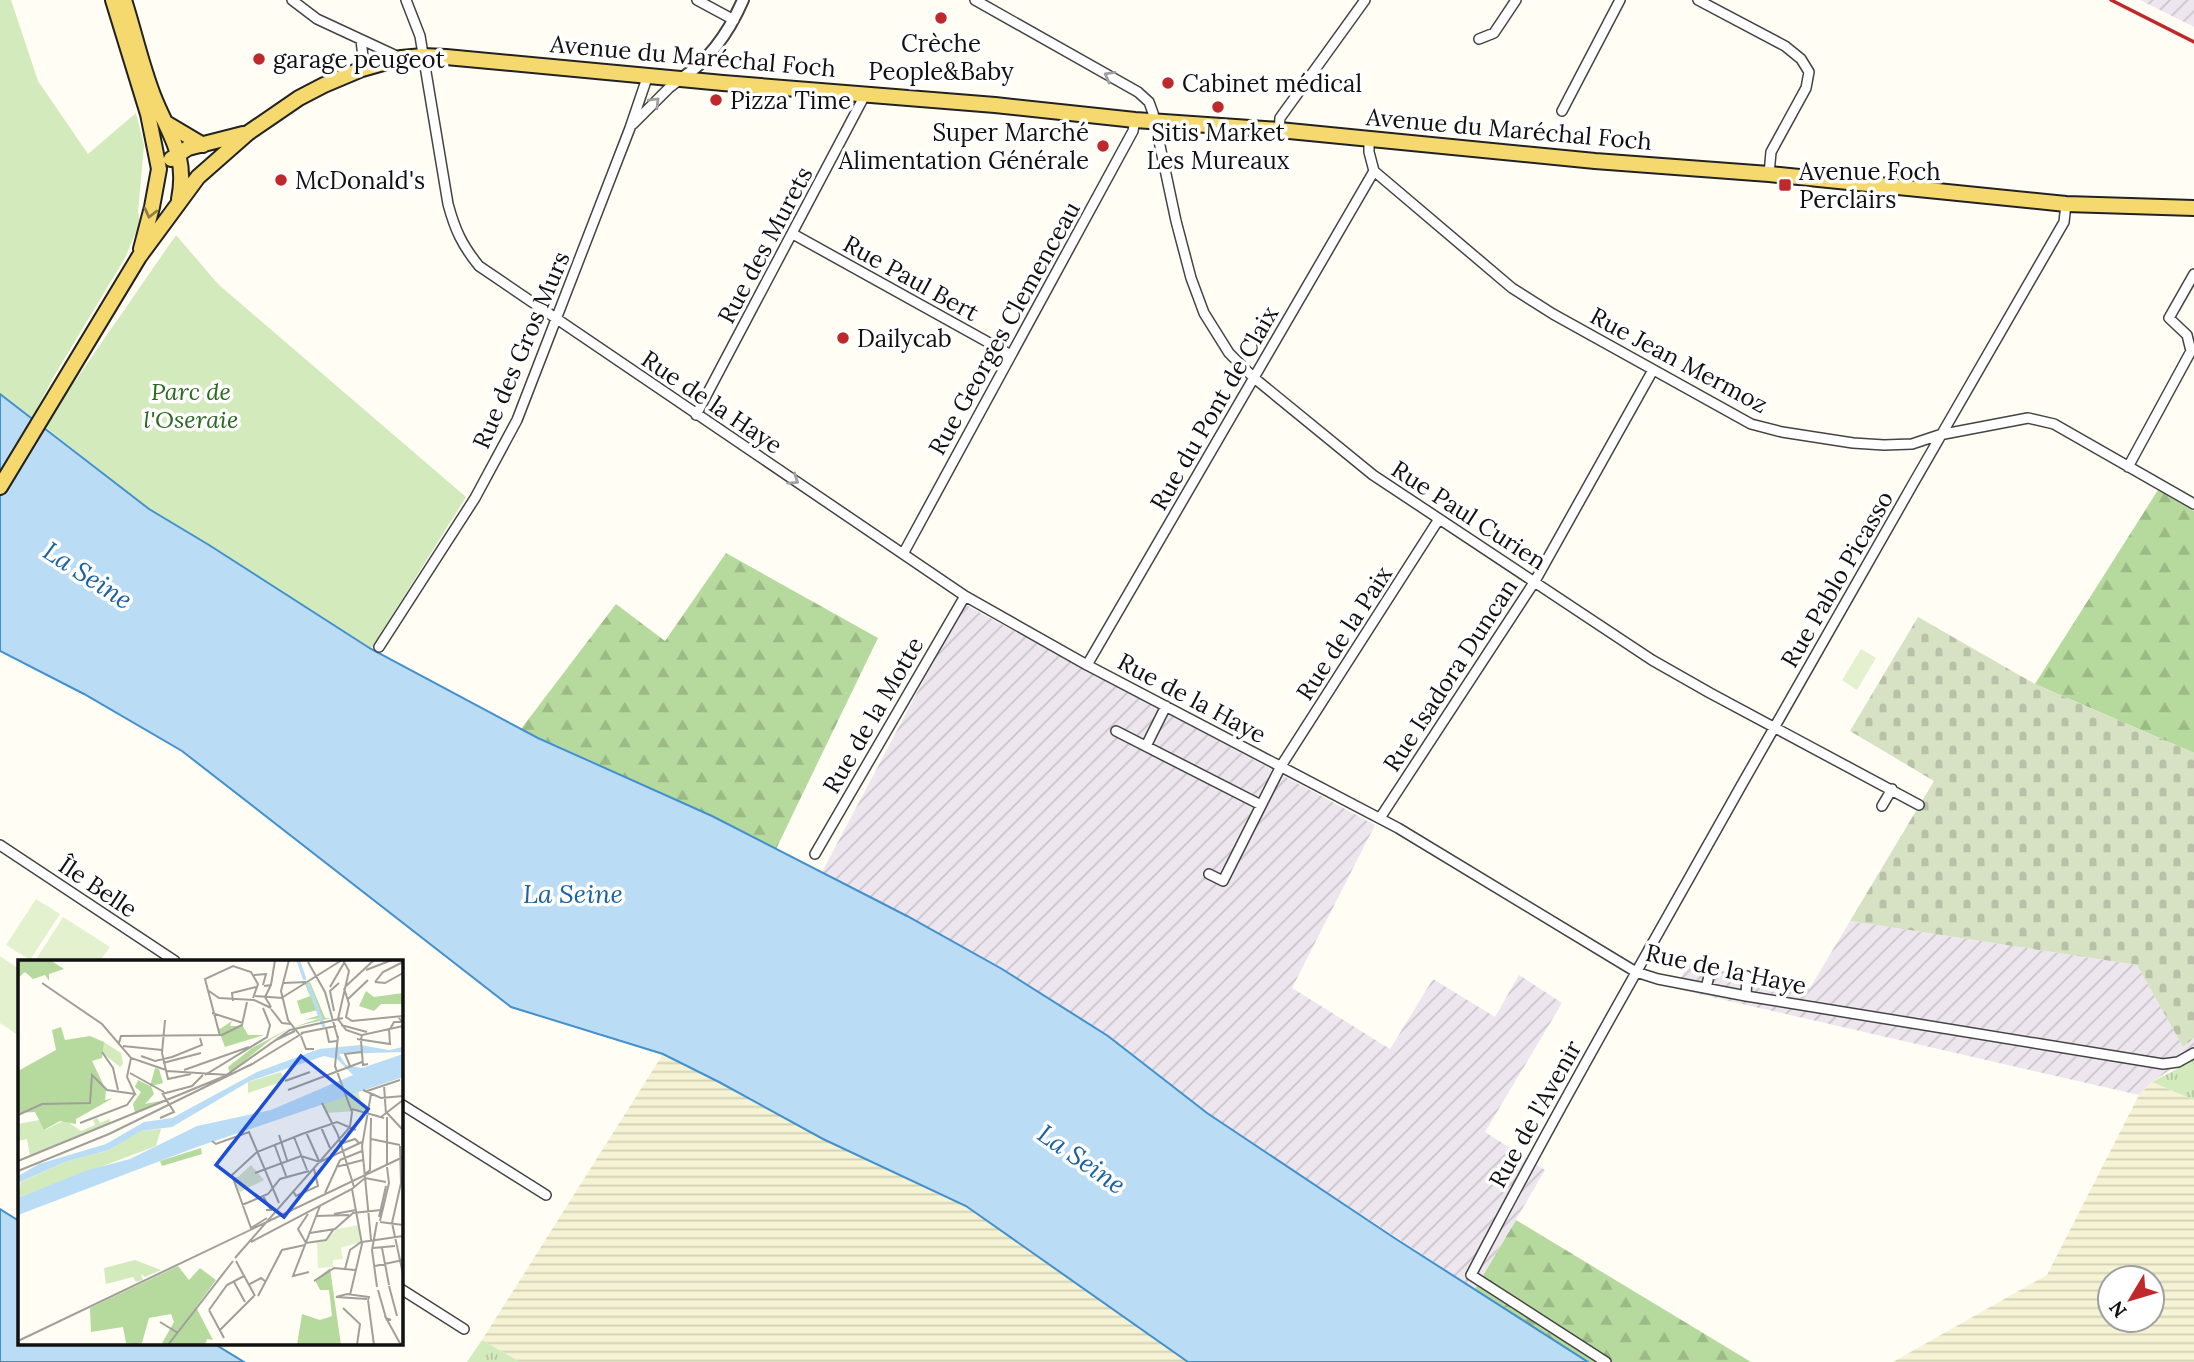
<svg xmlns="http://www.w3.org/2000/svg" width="2194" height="1362" font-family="Lora,serif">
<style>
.industrial{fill:url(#industrial-furrows)}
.farmland{fill:url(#farmland-rules);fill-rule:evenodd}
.grass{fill:url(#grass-tufts)}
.forest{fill:url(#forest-firs)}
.cemetery{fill:url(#cemetery-stones)}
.park{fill:#d3eabd}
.pitch{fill:#e4f1cf}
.water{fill:#baddf5;stroke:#4290cc;stroke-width:2}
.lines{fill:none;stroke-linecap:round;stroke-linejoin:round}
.minor-casing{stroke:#444;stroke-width:12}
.tertiary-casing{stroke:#444;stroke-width:14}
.primary-casing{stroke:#222;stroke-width:18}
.minor{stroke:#fff;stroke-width:9}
.tertiary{stroke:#fff;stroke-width:10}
.primary{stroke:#f6d96e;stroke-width:14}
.rail{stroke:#c0292b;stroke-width:3.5}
.oneway{stroke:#a0a0a0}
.oneway2{stroke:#8f7f44}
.poi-dot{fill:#c0292b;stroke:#fff;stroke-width:2.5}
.labels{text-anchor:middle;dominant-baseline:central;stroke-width:7;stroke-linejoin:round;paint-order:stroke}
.poi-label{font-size:24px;fill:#111;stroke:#fff;text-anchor:start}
.street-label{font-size:24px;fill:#111;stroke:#fff}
.park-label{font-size:24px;font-style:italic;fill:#2d6921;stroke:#fff}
.water-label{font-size:26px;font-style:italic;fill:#1a62a2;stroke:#fff}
.inset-river{fill:none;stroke:#baddf5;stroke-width:3.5}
.inset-road{fill:none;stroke:#a09f99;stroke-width:2}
.view{fill:#1d4ed8;fill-opacity:0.15;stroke:#1d4ed8;stroke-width:3.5}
.inset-edge{fill:none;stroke:#111;stroke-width:3.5}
</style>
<defs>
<pattern id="industrial-furrows" width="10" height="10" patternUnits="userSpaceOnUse" patternTransform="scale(1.75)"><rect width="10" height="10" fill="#eee6ee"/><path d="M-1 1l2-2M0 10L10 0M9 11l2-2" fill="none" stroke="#cbc4cb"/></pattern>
<pattern id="farmland-rules" width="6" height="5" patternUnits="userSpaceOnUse" patternTransform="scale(1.75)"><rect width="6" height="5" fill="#f5f3d4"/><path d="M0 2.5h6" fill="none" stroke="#d1cfb5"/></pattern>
<pattern id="grass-tufts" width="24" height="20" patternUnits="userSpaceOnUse" patternTransform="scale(1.75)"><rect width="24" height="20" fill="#d3eabd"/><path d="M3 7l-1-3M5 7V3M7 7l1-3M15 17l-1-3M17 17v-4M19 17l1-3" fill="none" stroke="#b4c8a1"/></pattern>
<pattern id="forest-firs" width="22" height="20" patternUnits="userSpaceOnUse" patternTransform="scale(1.75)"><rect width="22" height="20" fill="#b6da9d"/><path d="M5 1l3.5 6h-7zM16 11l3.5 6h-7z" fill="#9bba86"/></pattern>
<pattern id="cemetery-stones" width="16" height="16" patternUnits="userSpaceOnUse" patternTransform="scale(1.75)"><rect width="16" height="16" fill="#d7e2c4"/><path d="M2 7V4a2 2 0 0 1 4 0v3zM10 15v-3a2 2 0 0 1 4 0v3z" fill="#b8c1a7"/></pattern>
</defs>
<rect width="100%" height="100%" fill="#fffdf4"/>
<path class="industrial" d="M2140 0H2194V27Z
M964 604 1375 825 1292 988 1390 1049 1433 979 1495 1017 1519 975 1562 1003 1485 1132 1545 1170 1475 1289 1207 1113 1108 1036 1002 969 907 916 822 872Z
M1850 921 2137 965 2183 1047 2194 1038V1054L2152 1082 2139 1095 1677 989 1687 964 1810 988Z"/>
<path class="farmland" d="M663 1054 966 1206 1188 1362H520L482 1340Z
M2152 1082 2194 1100V1362H1893L2047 1275 2139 1095ZM2110 1278H2152V1320H2110Z"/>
<path class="grass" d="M2194 1060V1100L2152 1082Z
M482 1340 520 1362H467Z"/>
<path class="forest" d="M2158 490 2194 511V753L2035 684Z
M726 553 878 638 776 849 712 816 521 729 616 604 665 641Z
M1516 1220 1751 1362H1588L1475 1289Z"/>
<path class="cemetery" d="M1918 617 2035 684 2194 753V1038L2183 1047 2137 965 1850 921 1934 781 1850 731Z"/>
<path class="park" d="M0 0H11L38 81 88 154 136 113 144 145 138 212 140 222 125 258 54 376 32 418 0 394Z
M176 235 218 284 466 497 371 649 209 545 149 509 44 426Z"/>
<path class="pitch" d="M1861 649 1876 658 1857 690 1842 680Z
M36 899 60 914 30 960 6 945Z
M63 917 110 947 100 961H35Z
M0 956 19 969V1036L0 1023Z"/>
<path class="water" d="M0 394 149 509 209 545 371 649 538 738 712 816 907 916 1002 969 1108 1036 1207 1113 1396 1239 1588 1362H1188L966 1206 823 1139 719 1082 663 1054 511 1007 182 751 84 694 0 651Z
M0 1209 19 1221V1343H213L244 1362H0Z"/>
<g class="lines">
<defs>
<path id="minor" d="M292 0 317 19 401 58
M406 0 420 36 448 204C455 230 462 245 479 266L965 596 1087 665 1398 828 1636 972 1658 979 1746 996 2163 1064 2178 1062 2194 1053
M697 0 734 20
M975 0 1138 92 1149 102 1153 113 1176 221 1191 278 1204 313 1229 353 1253 377 1373 475 1652 660 1710 693 1919 805
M1698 0 1785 46 1801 59 1809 72 1806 88 1771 152 1769 174
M1479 39 1494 33 1516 0
M361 40 363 57 362 69
M1562 111 1620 0
M633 124 669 88 681 79
M1279 130 1280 118 1365 0
M1369 139V152L1374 171 1512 288 1553 314 1751 424 1782 432 1853 443 1884 445 1912 444 1939 435 2028 418 2054 424 2194 504
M793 234 1011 355
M696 415 866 93
M2128 467 2191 351 2187 335 2169 318 2194 274
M903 554 1133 131 1135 120
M379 647 475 498 517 420 630 128 648 75
M1087 665 1374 171
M1116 731 1261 805
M1146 746 1166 706
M1882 806 1892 789
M1380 818 1535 581 1653 370
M0 845 175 961
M815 854 965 596
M1209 874 1223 881 1281 766 1439 519
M1706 988 1711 968
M1746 996 1747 976
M401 1104 546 1195
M401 1289 464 1329
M1606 1362 1471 1275C1557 1110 1650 948 1741 786 1848 598 1955 409 2064 222L2066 204"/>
<path id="tertiary" d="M682 78C711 59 729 32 743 0"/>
<path id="primary" d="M113 0 148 114 159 169 152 207 141 249
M124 0C134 31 141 64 153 95 168 134 188 154 179 199
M166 123 203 145
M171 159 188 148 243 134
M0 487 139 257 198 177 248 133 299 98 324 85 362 69 401 58 423 56 446 57 723 83 995 105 1135 120 1279 130 1595 161 1769 174 2066 204 2194 208"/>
</defs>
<use href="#minor" class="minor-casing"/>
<use href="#tertiary" class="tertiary-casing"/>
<use href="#primary" class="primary-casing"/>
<use href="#minor" class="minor"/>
<use href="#tertiary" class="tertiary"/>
<use href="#primary" class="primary"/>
<path class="rail" d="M2111 0 2194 42"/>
</g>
<defs><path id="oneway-chevron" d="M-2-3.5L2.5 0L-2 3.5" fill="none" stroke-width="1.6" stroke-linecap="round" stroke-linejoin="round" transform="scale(1.75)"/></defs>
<g class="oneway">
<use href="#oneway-chevron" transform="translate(1109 76) rotate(-151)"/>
<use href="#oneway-chevron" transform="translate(655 102) rotate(-45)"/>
<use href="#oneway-chevron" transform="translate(794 480) rotate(34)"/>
</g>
<use class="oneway2" href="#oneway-chevron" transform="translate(150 213) rotate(103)"/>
<g class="poi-dot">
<circle cx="941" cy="18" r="7"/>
<circle cx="259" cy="59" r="7"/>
<circle cx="1168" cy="83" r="7"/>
<circle cx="716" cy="100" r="7"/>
<circle cx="1218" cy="107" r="7"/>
<circle cx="1103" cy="146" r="7"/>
<circle cx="281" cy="180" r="7"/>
<rect x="1778" y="178" width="14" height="14" rx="3.5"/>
<circle cx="843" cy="338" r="7"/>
</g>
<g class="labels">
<g class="poi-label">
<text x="941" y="43" text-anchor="middle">Crèche<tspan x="941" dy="28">People&amp;Baby</tspan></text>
<text x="273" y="59">garage peugeot</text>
<text x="1182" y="83">Cabinet médical</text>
<text x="730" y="100">Pizza Time</text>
<text x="1089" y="132" text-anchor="end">Super Marché<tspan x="1089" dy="28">Alimentation Générale</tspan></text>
<text x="1218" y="132" text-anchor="middle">Sitis Market<tspan x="1218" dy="28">Les Mureaux</tspan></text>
<text x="1799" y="171">Avenue Foch<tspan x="1799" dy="28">Perclairs</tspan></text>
<text x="295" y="180">McDonald's</text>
<text x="857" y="338">Dailycab</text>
</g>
<g class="street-label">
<text transform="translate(693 56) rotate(5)">Avenue du Maréchal Foch</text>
<text transform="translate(1509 129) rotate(5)">Avenue du Maréchal Foch</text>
<text transform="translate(765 245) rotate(-62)">Rue des Murets</text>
<text transform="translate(911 278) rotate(29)">Rue Paul Bert</text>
<text transform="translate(1004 328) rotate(-61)">Rue Georges Clemenceau</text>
<text transform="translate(521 350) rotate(-67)">Rue des Gros Murs</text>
<text transform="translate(1679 360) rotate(28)">Rue Jean Mermoz</text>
<text transform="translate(712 402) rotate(34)">Rue de la Haye</text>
<text transform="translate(1214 408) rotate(-60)">Rue du Pont de Claix</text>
<text transform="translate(1469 515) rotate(33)">Rue Paul Curien</text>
<text transform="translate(1837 579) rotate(-60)">Rue Pablo Picasso</text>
<text transform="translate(1344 633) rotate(-57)">Rue de la Paix</text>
<text transform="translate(1450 675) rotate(-57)">Rue Isadora Duncan</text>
<text transform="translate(1192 698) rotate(28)">Rue de la Haye</text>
<text transform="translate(873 715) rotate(-60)">Rue de la Motte</text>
<text transform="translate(98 887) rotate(34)">Île Belle</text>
<text transform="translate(1726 969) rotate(12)">Rue de la Haye</text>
<text transform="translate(1535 1114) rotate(-61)">Rue de l'Avenir</text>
</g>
<g class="park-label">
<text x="191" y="391">Parc de<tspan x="191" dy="28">l'Oseraie</tspan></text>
</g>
<g class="water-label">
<text transform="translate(88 575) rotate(33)">La Seine</text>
<text x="573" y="893">La Seine</text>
<text transform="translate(1082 1159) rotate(35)">La Seine</text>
</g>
</g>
<g transform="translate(18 960)">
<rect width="385" height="385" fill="#fffdf4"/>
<path d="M86 82 103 93 105 104 102 107 82 91ZM263 112 266 121 230 133V122ZM79 158 82 163 91 159 93 163 12 196 9 179 0 181V164L5 163 21 160 27 170 47 160 63 171 77 165 75 160ZM143 169 138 186 0 238 3 222 47 202 91 190 122 171ZM117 300 143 310 127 317 123 314 125 320 118 322 115 317 88 324 86 308Z" fill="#d3eabd"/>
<path d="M0 0H32L46 9 31 14V21L27 15 15 19 7 12 0 18ZM292 22 307 58H313L276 67 303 58 286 60 302 55 300 50 283 54 279 41 292 36 287 24ZM348 31 356 37 385 33V44H363L356 51 341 46ZM214 61 212 66H225L230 75H246L207 87 199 66 202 69ZM43 67 47 80 72 76 86 82 84 98 74 101 88 130 87 140 95 138 58 159V164L42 161 26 170 17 152 0 153V111L38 90 34 70ZM274 67 252 80 212 113 210 107 234 88ZM137 108 141 109 145 123 133 126 136 134 127 144 147 140 117 153 115 144 123 132 117 127 120 120 132 126ZM183 188 184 194 144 206 142 201ZM160 306 171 320 182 308 198 320 178 347 195 380 189 379 187 385H143L156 362 153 354 131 358 124 383 118 385 108 383 105 367 73 372 72 348ZM312 308 323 385H279L284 354 302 360 314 356 311 330H302L297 320Z" fill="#b6da9d"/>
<path d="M233 205 246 220 222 232 214 217H220Z" fill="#d7e2c4"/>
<path d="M340 130 343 143 352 150 308 153 304 142Z" fill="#d3eabd"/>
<path d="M341 265 342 282 323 288 325 299 315 300V307L300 308 299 282 308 281 319 269Z" fill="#e4f1cf"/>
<path d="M342 85 371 90 385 87V92L321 94 328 105 344 108 385 94V117L179 187 0 255V238L70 210 112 199 179 166 253 150 335 115 319 99 306 96 232 121 154 167 123 171 91 190 47 202 0 223V216L21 204 88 184 126 162 154 158 239 112 301 89Z" fill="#baddf5"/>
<path class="inset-river" d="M280 0 287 20M290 24 306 67"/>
<path class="inset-road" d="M271 0 263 31 270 60 281 74M325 0 331 11 320 59 328 70 343 75M290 2 307 32 320 79M348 10 374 0M236 15 248 14 245 25M357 22 365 12 385 2M357 22 367 23 385 13M24 23 84 64 113 98 148 110M266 23 288 22M253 25 247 37 253 47M246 26 253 25 257 0M328 26 356 0M312 27 326 3M326 28 331 44 328 57 334 61 385 56M191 31 201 38 236 40 253 48M237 36 265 38M265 37 324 0M330 39 350 20M215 41 214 33 238 27M253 49 264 63 273 64M316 51 312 31 321 23M194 53 225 63M147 60 144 93 150 119 173 114M323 65 349 72M308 68 311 82 319 81M372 69 376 62H384L381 58M283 73 318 66M202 76 187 19 215 6 233 12 240 24 235 38M283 76 288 89H296M339 79 372 84 371 69M258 80 277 71M343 80 344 75 385 66M343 81 345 105 350 104M101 83 103 76 204 75 224 65 229 42M105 86 144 90M84 92 95 108 100 130M123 96 137 101 154 97 184 85 182 78M145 103 183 93M231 106 285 73M332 106 327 94 343 92M166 110 231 87M149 111 211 115M112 113 146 132M187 115 249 77 252 65 245 48M267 121 292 112M366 125 368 154M270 130 344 102M345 130 363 138 385 136M349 131 382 120M144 134 174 126 185 115M353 134 344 186 353 280M304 143 320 175M334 149 366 158M369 153 385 170M0 155 24 144 72 143 74 115 89 130 117 134 109 117 113 98M363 157 385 140M369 157V204M142 158 156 152 144 133M62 163 109 145 117 134M303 167 312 188M288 172 301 201M261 175 269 200M320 175 336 227M276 177 289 210M353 179 382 185M194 181 198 184 231 172 261 243M322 184 337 179 341 183M257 186 268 216M382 186 383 223 374 263 385 314M322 200 344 191M0 201 207 116 272 70 325 58M318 207 345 200M0 211 91 174 234 104M237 213 283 196 302 202 344 182M347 214 352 210 353 158M275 231 278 236 300 226 296 209M307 233 322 200M245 236 253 250H248M224 245 250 234 262 219 291 211M290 254 280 269 288 283 308 280 316 269M316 254 338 250M298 256 331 255M361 257 368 226M249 258 233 268 214 215 239 192 284 174 319 162 338 170M362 261 371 223 369 207M362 262 385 265M292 273 317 269 335 253 363 250M233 282 334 229 347 218 368 222M344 282 385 276M355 288 377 286M364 288 371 325M217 298 332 167 334 152 317 106 320 76M218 301 237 336M357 306 385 300M327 309 332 290 343 282M291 312 275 316 302 246M296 321 316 308 337 310M216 322 227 342M230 325 243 318 248 322M371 326 379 356M359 327 354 290 359 262M360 330 368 358M332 335 344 284 334 229M240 336 264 290 287 285M349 339 318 337 329 334 351 337 350 340M350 340 356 385M325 348 342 364 339 385M191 350 209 325 226 316M191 350 206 378M373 360 368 358 383 385M142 362 160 373M202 370 236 336M0 381 385 197M150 385 215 301"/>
<path class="view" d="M283 96 350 149 266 257 198 205Z"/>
<rect width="385" height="385" class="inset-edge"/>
</g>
<g transform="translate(2131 1299) rotate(232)"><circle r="33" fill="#ffffff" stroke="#a0a0a0" stroke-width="2"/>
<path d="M0-5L12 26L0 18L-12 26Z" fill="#c0292b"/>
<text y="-10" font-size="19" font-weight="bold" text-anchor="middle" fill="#111111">N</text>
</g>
</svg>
